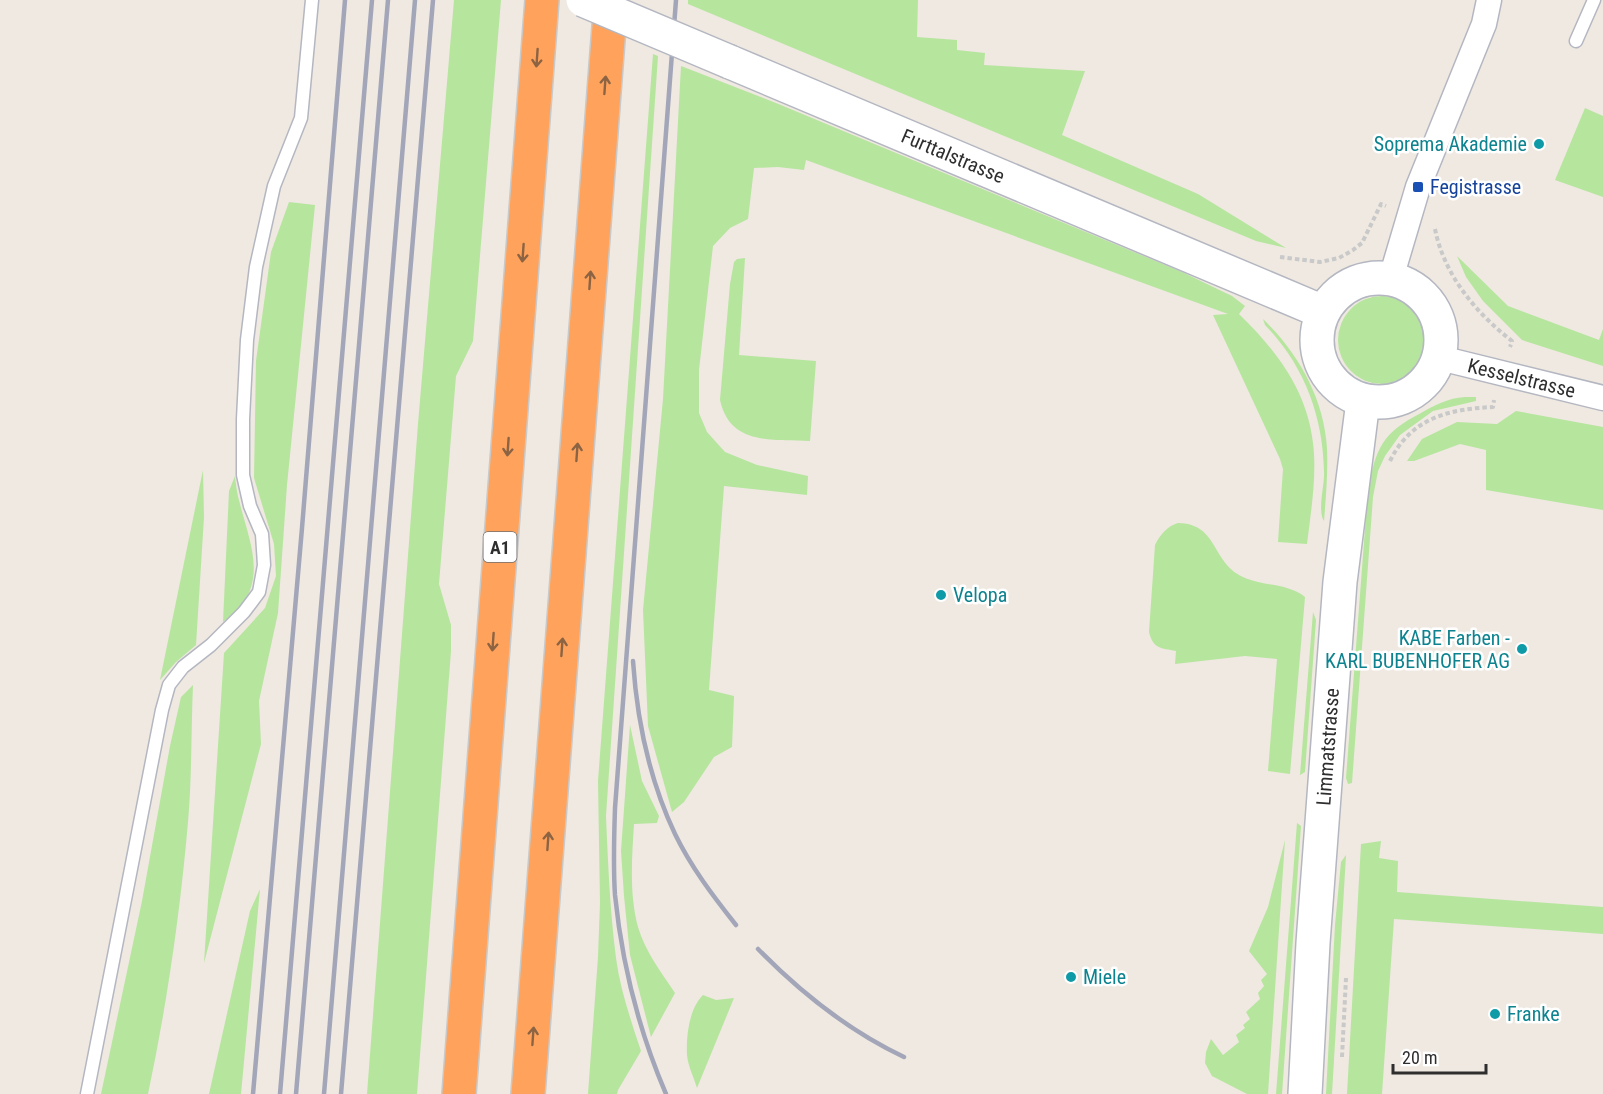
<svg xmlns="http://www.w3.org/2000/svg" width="1603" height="1094" font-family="'Roboto Condensed',sans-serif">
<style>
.green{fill:#b6e59e}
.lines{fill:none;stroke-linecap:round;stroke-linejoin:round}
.lane-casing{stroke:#b4b7c1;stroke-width:15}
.street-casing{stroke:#b4b7c1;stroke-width:27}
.secondary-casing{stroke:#b4b7c1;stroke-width:36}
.highway-casing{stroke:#c9c9c9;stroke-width:36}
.path{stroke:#c9c9c9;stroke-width:4;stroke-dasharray:4.5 3;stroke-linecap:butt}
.lane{stroke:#fff;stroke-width:12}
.street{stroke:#fff;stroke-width:24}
.secondary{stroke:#fff;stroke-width:33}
.highway{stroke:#ffa35c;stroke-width:33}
.rail{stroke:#a3a6b8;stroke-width:4.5}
.secondary-bridge-casing{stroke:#b4b7c1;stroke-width:36;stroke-linecap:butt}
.secondary-bridge{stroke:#fff;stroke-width:33}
.oneway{stroke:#8c6343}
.culture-dot{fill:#0f9aa8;stroke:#fff;stroke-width:2}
.transit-dot{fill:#1a4fb4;stroke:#fff;stroke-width:2}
.labels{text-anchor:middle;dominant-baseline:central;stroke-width:5;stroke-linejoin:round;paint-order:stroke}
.shield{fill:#fff;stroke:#6d6d6d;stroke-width:1.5}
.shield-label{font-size:18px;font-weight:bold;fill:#2e2e2e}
.culture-label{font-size:20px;fill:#0d838f;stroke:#fff;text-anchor:start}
.street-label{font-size:20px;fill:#2e2e2e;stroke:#fff}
.transit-label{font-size:20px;fill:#164399;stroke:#fff;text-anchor:start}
</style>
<rect width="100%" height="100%" fill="#efe9e1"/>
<path class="green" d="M454 0H501L473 341 456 376 439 584 451 625V651L417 1094H367L418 424Z
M688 0H918L917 37 957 40V50L985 53 984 65 1085 71 1062 135 1198 194 1286 248 1256 241 688 4Z
M653 54 658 56 606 816C608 863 610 911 616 958 620 989 631 1021 641 1051L618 1090 617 1094H588L598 957 600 903 598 781Z
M681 66 776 103 1182 272 1232 296 1245 306 1239 314C1276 350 1307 390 1313 443 1317 476 1311 511 1307 544L1278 542 1283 469 1280 459 1213 315 1228 314 806 160 804 170 778 167 754 168 748 219 730 228 713 246 699 370V413L707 432 725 452 757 465 808 476 807 495 724 486 709 690 734 696 732 747 714 757 684 802 672 812 648 726 643 610 663 399Z
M1585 108 1603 116V197L1555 180Z
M289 202 315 205 287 485 278 613 259 701 261 744 204 963 224 653 265 608 276 576 274 544 254 478 256 361 271 252Z
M1457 256 1508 306 1599 340 1603 329V366L1522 340 1483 301 1466 277Z
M745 258 739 355 816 361 810 441C773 439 730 446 720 400L730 284 734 262 737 259Z
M1338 340a44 44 0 1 1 88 0a44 44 0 1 1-88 0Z
M1263 319C1298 353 1324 398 1327 448 1328 472 1326 497 1324 521 1317 511 1325 484 1324 471 1323 416 1304 365 1265 325Z
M1465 397H1476V401L1433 411 1400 435 1385 456 1378 471 1373 497 1352 783 1348 784 1346 778 1368 490C1376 448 1382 433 1421 413 1435 405 1448 398 1465 397Z
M1516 411 1603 427V510L1486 490V450L1460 444 1414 461H1407L1422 439 1457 422 1497 424Z
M203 470 204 517 196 645 176 662 160 680Z
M235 476C236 485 237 495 240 504 248 537 266 575 241 606 236 612 229 617 223 622L229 491Z
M1178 523C1217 524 1211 558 1239 575 1260 587 1286 582 1305 597L1290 774 1268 771 1277 659 1245 656 1175 664 1176 651C1161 648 1153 649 1149 632L1155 545C1160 535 1167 526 1178 523Z
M1313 612 1316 620 1305 772 1300 775Z
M193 685C191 730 192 777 188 822 180 914 167 1004 148 1094H101L142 901 170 746 181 697Z
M630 725 642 781 659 816 657 823 634 824C632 857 629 894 638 927 645 951 661 972 675 993L651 1037 630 955 624 896 621 851Z
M1297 823 1301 826 1282 1094H1276Z
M1285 840 1268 1094H1247L1212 1076 1205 1063 1206 1052 1211 1039 1223 1055 1239 1042 1236 1035 1245 1028 1243 1025 1250 1019 1246 1012 1260 999 1258 993 1264 986 1261 980 1267 974 1249 951 1268 907Z
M1381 841 1379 858 1398 861 1397 892 1603 907V934L1394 919 1382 1094H1347L1361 844Z
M1346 855 1332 1094H1326L1335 925 1341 862Z
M260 889 241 1094H209L250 911Z
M703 995 716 1000 734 998 697 1088C694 1078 688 1066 687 1055 686 1036 689 1009 703 995Z"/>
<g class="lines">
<defs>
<path id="lane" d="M1576 41 1594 0
M87 1094 162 710 169 685 183 667 211 645 244 612 259 592 264 565 262 534 250 506 243 475V419L247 340 256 267 274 186 301 118 312 0"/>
<g id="street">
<path d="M1391 278 1418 187 1484 24 1489 0"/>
<path id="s1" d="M1440 358 1603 398"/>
</g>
<g id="secondary">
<path id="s2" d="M730 62 1323 312"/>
<circle cx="1379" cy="340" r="62"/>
<path id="s3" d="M1305 1094 1313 943 1340 582 1363 401"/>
</g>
<path id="highway" d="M459 1094 542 0
M528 1094 611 0"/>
</defs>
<use href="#lane" class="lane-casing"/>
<use href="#street" class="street-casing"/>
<use href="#secondary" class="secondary-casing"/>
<use href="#highway" class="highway-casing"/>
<path class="path" d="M1435 229C1444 275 1476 313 1512 341L1510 347
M1280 257 1320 262 1339 258 1353 250 1362 243 1381 204 1386 206
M1390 461C1411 418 1449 409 1493 407L1494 400
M1342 1057 1346 978"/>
<use href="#lane" class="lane"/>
<use href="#street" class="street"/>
<use href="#secondary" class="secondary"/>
<use href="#highway" class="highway"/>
<path class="rail" d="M633 661C637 721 649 779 675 834 691 867 713 896 736 925
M758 949C801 993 847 1030 904 1057
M253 1094 302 528 345 0
M280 1094 372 0
M296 1094 388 0
M324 1094 415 0
M341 1094 433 0
M666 1094C639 1031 622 964 615 895 613 866 614 837 615 808L676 0"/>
<defs>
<path id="secondary-bridge" d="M583 0 730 62"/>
</defs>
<use href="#secondary-bridge" class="secondary-bridge-casing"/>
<use href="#secondary-bridge" class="secondary-bridge"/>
</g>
<defs><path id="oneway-shaft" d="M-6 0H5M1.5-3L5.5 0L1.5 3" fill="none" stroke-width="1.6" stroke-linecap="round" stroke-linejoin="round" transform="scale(1.5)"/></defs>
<g class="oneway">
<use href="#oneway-shaft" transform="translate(537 58) rotate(94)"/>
<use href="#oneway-shaft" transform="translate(605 85) rotate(-86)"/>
<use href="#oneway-shaft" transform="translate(523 253) rotate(94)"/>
<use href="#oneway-shaft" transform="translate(590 280) rotate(-86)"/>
<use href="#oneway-shaft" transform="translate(508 447) rotate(94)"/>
<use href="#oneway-shaft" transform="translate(577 452) rotate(-86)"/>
<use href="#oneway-shaft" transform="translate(493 642) rotate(94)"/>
<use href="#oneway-shaft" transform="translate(562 647) rotate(-86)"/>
<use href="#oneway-shaft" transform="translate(548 841) rotate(-86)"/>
<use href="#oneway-shaft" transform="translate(533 1036) rotate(-86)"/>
</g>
<g class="culture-dot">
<circle cx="1539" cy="144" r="6"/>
<circle cx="941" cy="595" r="6"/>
<circle cx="1522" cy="649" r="6"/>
<circle cx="1071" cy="977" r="6"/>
<circle cx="1495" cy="1014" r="6"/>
</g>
<rect class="transit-dot" x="1412" y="181" width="12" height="12" rx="3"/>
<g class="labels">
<rect class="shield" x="483.5" y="532" width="33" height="30" rx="4.5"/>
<g class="shield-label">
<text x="500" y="547">A1</text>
</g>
<g class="culture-label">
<text x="1527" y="144" text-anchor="end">Soprema Akademie</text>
<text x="953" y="595">Velopa</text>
<text x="1510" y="638" text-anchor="end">KABE Farben -<tspan x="1510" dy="23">KARL BUBENHOFER AG</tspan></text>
<text x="1083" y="977">Miele</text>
<text x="1507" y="1014">Franke</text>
</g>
<g class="street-label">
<text stroke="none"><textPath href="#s2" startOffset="242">Furttalstrasse</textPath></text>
<text stroke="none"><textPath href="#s1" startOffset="84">Kesselstrasse</textPath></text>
<text stroke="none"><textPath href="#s3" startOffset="348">Limmatstrasse</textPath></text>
</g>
<g class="transit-label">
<text x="1430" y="187">Fegistrasse</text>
</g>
</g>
<path d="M1393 1064v9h93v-9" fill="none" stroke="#2e2e2e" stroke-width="3"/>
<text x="1402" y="1064" font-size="18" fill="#2e2e2e" stroke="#ffffff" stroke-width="4.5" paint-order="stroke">20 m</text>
</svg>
